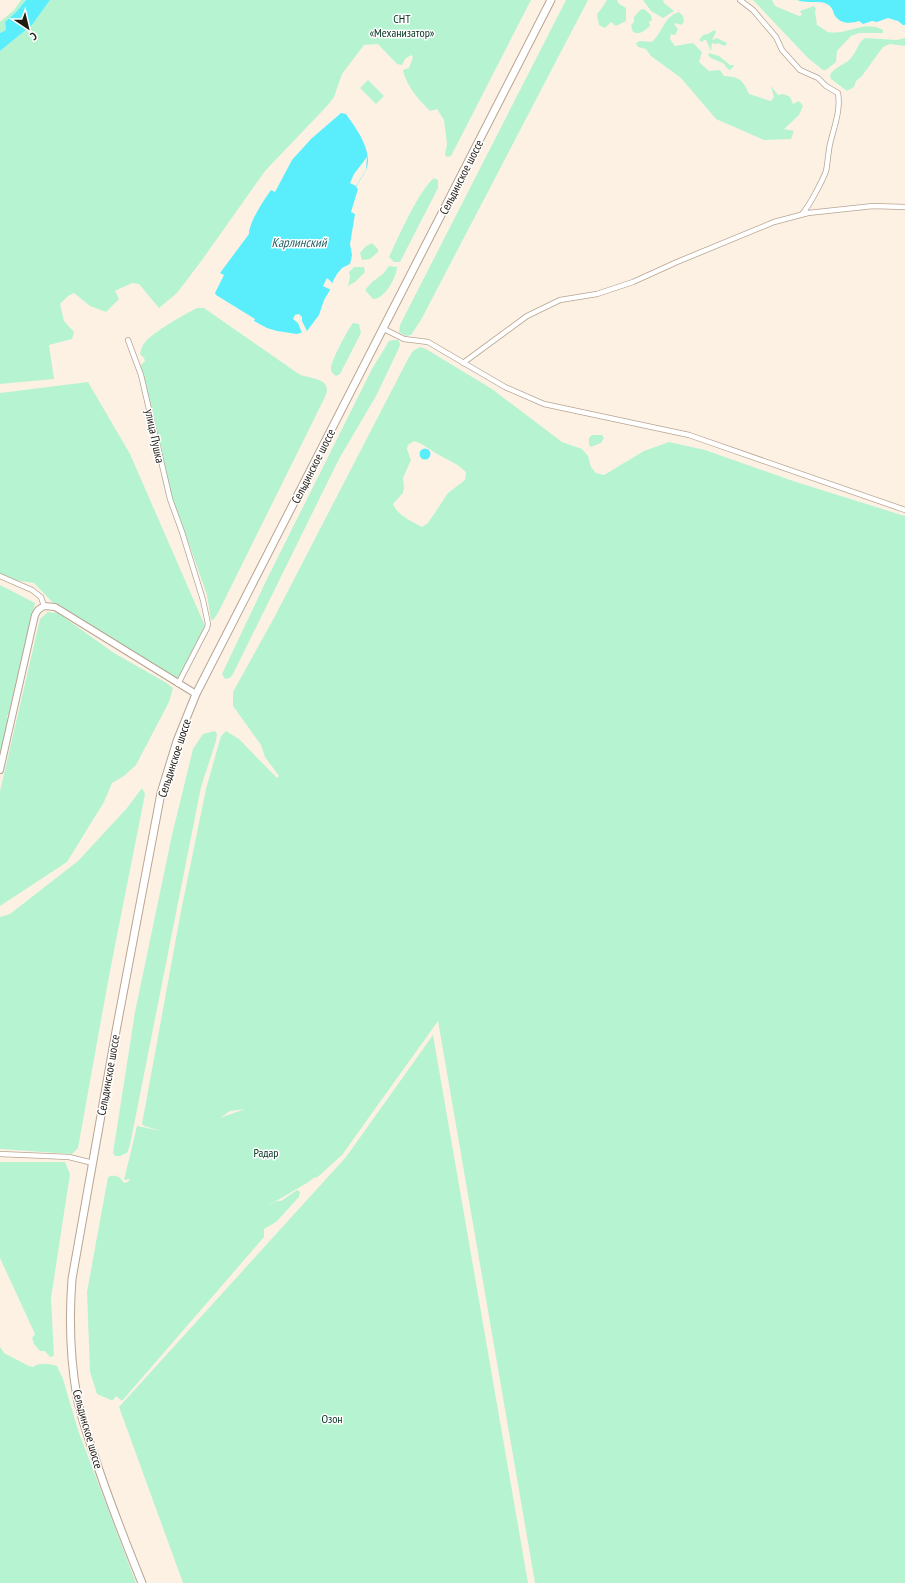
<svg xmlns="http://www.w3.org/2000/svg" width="905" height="1583" font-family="'PT Sans Narrow',sans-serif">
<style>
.green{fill:#b6f4d1;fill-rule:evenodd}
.water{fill:#5aeefc}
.pier{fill:#fdf1e4}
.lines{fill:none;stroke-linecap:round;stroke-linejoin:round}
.minor-casing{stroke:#b8a591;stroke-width:6}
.tertiary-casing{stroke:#b8a591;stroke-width:8}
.secondary-casing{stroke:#b8a591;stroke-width:9}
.minor{stroke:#fff;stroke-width:4.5}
.tertiary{stroke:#fff;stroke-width:6}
.secondary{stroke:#fff;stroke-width:7}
.labels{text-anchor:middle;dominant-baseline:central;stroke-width:3;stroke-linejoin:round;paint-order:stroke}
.park-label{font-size:12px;fill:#02321e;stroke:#fff}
.street-label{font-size:12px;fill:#221b13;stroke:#fff}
.water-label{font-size:13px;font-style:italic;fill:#256167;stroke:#fff}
</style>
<rect width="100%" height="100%" fill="#fdf1e4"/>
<path class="green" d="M21 0H26L16 12 5 22 6 30 0 33V22L14 10Z
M50 0H531L451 156 447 157 445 155 447 144 444 120 437 109 430 111C419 100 406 86 403 70L409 68 413 57 411 55 405 59 402 65 397 64 378 44 364 45 342 74 334 97 327 106 265 171 202 260 177 293 159 308 139 284 132 283 115 291 119 299 106 312 90 306 74 293 68 296 60 304 64 321 74 332 72 339 49 345 54 379 0 384V51L32 25Z
M566 0H588L421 320 411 335 406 336 399 332 400 325Z
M607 0H617L618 3 626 8V21L616 26 611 22 605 28 599 25 597 14 602 8Z
M643 0H663L664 3 674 11 663 18 651 11Z
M753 0H772L775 6 799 16 802 15 800 11 814 6 816 9 815 12 817 25C821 27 824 30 828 32 846 36 865 19 883 30V33H859L851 36 837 51 836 62 826 70H823L808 58Z
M644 9 651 15 652 20 649 22 650 26C644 31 640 35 633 32L631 25 634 22V17L640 10Z
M679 12 683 16 684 22 681 25 676 23 674 24 678 29 675 35 671 34 670 39 675 46 693 43 702 52 699 62 709 71 720 70 724 76C740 77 743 80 749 94L771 101 774 97 771 86 778 95 784 94 790 97 793 104 799 101 803 106 799 115 784 129 794 131 791 139 764 140 716 119 681 78 651 56 646 49 638 47 636 43 640 41 652 42C663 32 664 16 679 12Z
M714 30 716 32 712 40 717 38 727 43V44L724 46 718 43 716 44 712 43 711 51 706 40H704L702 42 699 40 703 35 708 34Z
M865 38 897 40 905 38V46L890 44 883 47 862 76 856 81 854 87 847 91 831 79 830 75C834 68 841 66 848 61 856 55 857 43 865 38Z
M709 53 719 56 730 65H733L734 66 730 70C726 68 726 66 723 63 717 60 712 60 708 55Z
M368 80 384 96 376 104 360 88Z
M434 178 438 180V188L400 262H394L389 257C398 238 419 190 434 178Z
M372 243 378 249V252L370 259 362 260 360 253 366 246Z
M389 266 397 267C397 277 384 300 373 299L365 290 372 282 383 274Z
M354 267H364L365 272 355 282 348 286 350 277 349 272Z
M197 308H204L293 370C295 372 298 373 301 375 309 378 327 378 327 390 327 393 325 396 324 399L218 613 213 620H211L207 595 180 518 171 499 140 366 145 361 144 358 140 354C141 348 143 344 147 340 157 330 185 314 197 308Z
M353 323 359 324 361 333 340 374 336 376C333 374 331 372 331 368 331 361 348 329 353 323Z
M393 340H398L400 344 399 348 376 396 339 459 233 674 230 678 225 679 222 674 268 577 372 369 389 341Z
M420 347 426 349 492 389 562 442 582 449 588 456 591 467 596 473 604 475 644 451 669 442 705 450 796 482 905 516V1583H535L438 1021 342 1155 320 1175 316 1178 315 1177 307 1183 264 1208 277 1201H281L297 1190 300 1192 299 1197 276 1222 264 1229V1237L122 1401 116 1396 113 1400H111L97 1394 90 1372 87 1292 108 1177C115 1174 120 1176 124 1183L128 1182 130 1179 124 1180 137 1126 162 1131 144 1126 142 1124 181 911 206 789 221 736 226 731 239 739 277 778 279 776 265 757 261 745 233 706V692L275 616 409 357 413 351ZM414 441C424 444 430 450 439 455 451 462 455 462 466 472L465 480 448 493 428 523 422 527C413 522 397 515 393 504L403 493 404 488 403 478 411 460 407 449 408 445ZM245 1109 220 1118 230 1111Z
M88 382 130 454 205 626 177 682 57 607 34 583 14 580 0 574V393Z
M592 435H602L604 438 601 443 591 447 589 445V438Z
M0 585 35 603 8 716 6 715 8 718 0 754Z
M48 612 58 613 114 653 165 682 173 688 169 702 136 765 124 776 112 783 104 802 67 862 0 906V791L40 619Z
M215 731 217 734 216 741 201 787 130 1145 127 1153 120 1156H115L113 1153 135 1012 172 835 193 749 203 734Z
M142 788 145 794 109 976 78 1148 72 1154 0 1149V917L10 914 78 861 127 808Z
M433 1035 528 1583H183L119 1407 346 1157Z
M0 1162H65L70 1174 51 1298 54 1356 50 1357 45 1351H40L34 1344 32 1338 35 1334 0 1258Z
M0 1347 4 1353 29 1366 33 1367C39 1362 50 1364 57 1366L63 1379 78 1430 136 1583H0Z"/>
<path class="water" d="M26 0H50L32 25 0 51V33L6 30 5 22 16 12Z
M797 0H905V25H903L898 21 888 18 877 22 872 21 863 24 859 21C850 24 839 24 834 14 833 10 831 6 827 4 820 0 808 4 797 0Z
M341 113 346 114C356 128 374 152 366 170 363 176 359 181 356 187L358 189 351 212 355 214 350 244 352 255 350 264 342 268 337 274 333 281V285L324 300 319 315 307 331 297 334 277 331 267 328 254 321 255 319 216 295 215 293 224 275 220 273 249 234C249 222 264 200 271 190L275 192 292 160 311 139Z
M419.5 454a5.5 5.5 0 1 1 11 0a5.5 5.5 0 1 1-11 0Z"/>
<path class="pier" d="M367 157 366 170 356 186 350 183 354 174Z
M327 278 334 284 331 290 323 286Z
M299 314 302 317V321L307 331 302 333 298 323 293 319 295 315Z"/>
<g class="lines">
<defs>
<path id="minor" d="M740 0 753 10 776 37 782 50 800 70 818 78 826 86 838 93C841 110 834 127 830 144 828 153 828 162 826 171 823 180 808 208 802 214
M384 329 404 339 428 342 505 387 544 404 689 435 905 510
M128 340 141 375 170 499 182 532 203 600 208 624 207 628 178 684
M463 363 527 316 560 300 597 294 633 282 677 262 774 222 808 213 873 206 905 207
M0 576 32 590 41 597 44 606
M0 1154 69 1157 93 1163"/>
<path id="tertiary" d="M0 770 35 615 38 610 44 606 55 607 60 610 196 694"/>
<path id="secondary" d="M142 1583C125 1541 108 1498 94 1455 88 1436 81 1417 77 1397 70 1358 69 1319 72 1279L116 1031 161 793 177 741 196 694 551 0"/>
</defs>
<use href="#minor" class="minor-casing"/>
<use href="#tertiary" class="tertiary-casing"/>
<use href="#secondary" class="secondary-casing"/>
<use href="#minor" class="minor"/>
<use href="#tertiary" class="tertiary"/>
<use href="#secondary" class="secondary"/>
</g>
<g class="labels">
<g class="park-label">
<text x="402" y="18">СНТ<tspan x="402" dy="14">«Механизатор»</tspan></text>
<text x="266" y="1152">Радар</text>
<text x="332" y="1418">Озон</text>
</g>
<g class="street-label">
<text transform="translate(461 177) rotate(-63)">Сельдинское шоссе</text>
<text transform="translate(155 436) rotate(78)">улица Пушка</text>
<text transform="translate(313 466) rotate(-63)">Сельдинское шоссе</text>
<text transform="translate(174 758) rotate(-72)">Сельдинское шоссе</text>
<text transform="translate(108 1075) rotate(-80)">Сельдинское шоссе</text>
<text transform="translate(88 1429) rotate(74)">Сельдинское шоссе</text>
</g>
<g class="water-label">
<text x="299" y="242">Карлинский</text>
</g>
</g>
<g transform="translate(28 28) rotate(145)" stroke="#ffffff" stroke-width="3" paint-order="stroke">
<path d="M0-3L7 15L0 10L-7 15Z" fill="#221b13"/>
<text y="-6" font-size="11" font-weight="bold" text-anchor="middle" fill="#221b13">С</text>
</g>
</svg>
